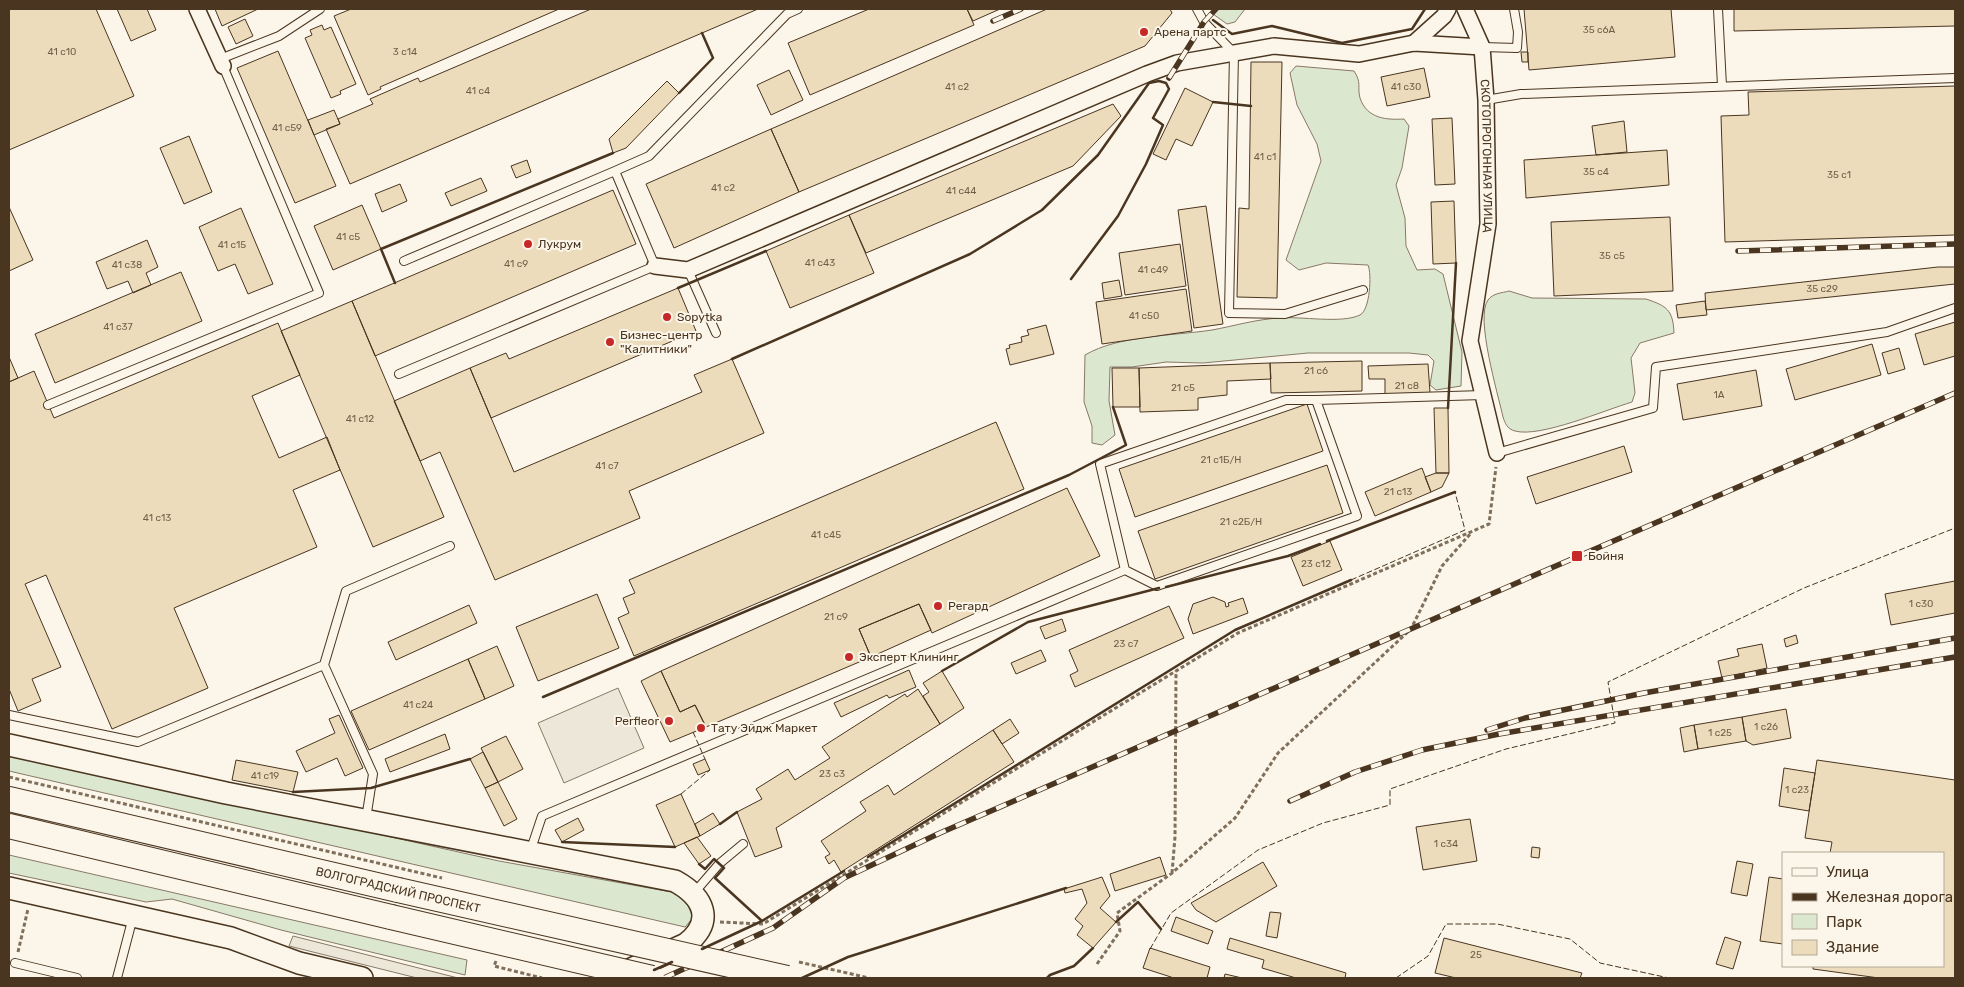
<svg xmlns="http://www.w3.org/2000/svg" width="1964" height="987" font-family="Rubik,sans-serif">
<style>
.green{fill:#dce7d0;stroke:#887966}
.parking{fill:#ede7d9;stroke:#887966}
.building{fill:#ecdcbc;stroke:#4a3520}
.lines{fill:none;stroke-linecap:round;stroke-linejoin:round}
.lane-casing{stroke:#4a3520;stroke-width:10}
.street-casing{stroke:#4a3520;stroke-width:18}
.secondary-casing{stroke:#4a3520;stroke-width:24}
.primary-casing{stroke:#4a3520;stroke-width:26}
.path{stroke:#7f6f5c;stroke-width:3;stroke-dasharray:4 2.5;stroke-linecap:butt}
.lane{stroke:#fbf6e9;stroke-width:8}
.street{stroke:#fbf6e9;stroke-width:15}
.secondary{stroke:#fbf6e9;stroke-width:21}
.primary{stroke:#fbf6e9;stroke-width:24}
.rail-casing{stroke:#4a3520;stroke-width:5.5}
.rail{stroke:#fbf6e9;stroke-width:4;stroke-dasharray:11;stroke-linecap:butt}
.primary-bridge-casing{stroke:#4a3520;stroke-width:26;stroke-linecap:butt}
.path-bridge{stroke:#7f6f5c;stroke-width:3;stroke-dasharray:4 2.5;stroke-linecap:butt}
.primary-bridge{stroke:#fbf6e9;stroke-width:24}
.fence{stroke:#4a3520;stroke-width:1;stroke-dasharray:6 2.5;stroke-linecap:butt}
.wall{stroke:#4a3520;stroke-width:2.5}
.poi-dot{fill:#c62828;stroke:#fbf6e9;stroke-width:2}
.labels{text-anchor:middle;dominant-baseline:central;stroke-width:4;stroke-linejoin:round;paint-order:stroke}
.number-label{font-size:10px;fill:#725f47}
.poi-label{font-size:12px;fill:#4a3520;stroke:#fbf6e9;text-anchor:start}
.street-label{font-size:12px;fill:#4a3520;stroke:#fbf6e9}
</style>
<rect width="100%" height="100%" fill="#fbf6e9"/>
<path class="green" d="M1213 9H1245L1235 22 1227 24 1213 14Z
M1296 66 1354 71C1362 83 1357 86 1360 98 1367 119 1387 120 1404 119L1409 126 1402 168 1396 185 1405 218 1406 246 1417 270 1435 269 1443 274 1462 352 1461 386 1436 390 1430 385 1434 361 1428 355 1409 353H1308L1203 363 1166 362 1132 367H1110L1109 401 1115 435 1102 445 1092 443V426L1084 402 1085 355C1119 335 1173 336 1212 330 1234 326 1257 319 1280 318 1301 316 1341 324 1360 315 1370 310 1372 274 1368 265L1326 263 1299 270 1286 260 1321 161 1317 144 1297 105 1290 73Z
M1509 291 1532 298 1646 299C1667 306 1673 310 1674 333L1640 343 1631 358 1635 393 1632 402C1605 410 1540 438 1515 431 1507 429 1505 423 1503 417 1498 394 1475 317 1488 300 1493 293 1502 293 1509 291Z
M9 752 499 861 677 893 687 902 693 918 685 927 9 771Z
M9 855 467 960 465 975 281 930 172 899 146 902 9 873Z"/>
<path class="parking" d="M618 688 644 748 564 783 538 723Z
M293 936 458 978H417L289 946Z"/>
<path class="building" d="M9 9H96L134 96 9 150Z
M117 9H147L156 30 131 41Z
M215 9H258L222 26Z
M351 9H559L380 87 381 89 368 95 334 16Z
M591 9H758L350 184 326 129 340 124 338 119 373 104 370 99 418 78 420 82Z
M869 9H967L974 25 810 95 788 43Z
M967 9H1000L973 21Z
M1047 9H1170L1172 13 1145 46 799 192 771 129Z
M1524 9H1671L1675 57 1529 70Z
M1734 9H1955V26L1734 31Z
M245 19 253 36 236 44 228 27Z
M322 25 324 30 331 27 356 84 340 91 341 94 331 98 305 38 312 35 310 30Z
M278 51 336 186 295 203 237 68Z
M1521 52H1528V62H1522Z
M1251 62H1282L1277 298 1237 297 1239 208 1249 209Z
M1424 68 1430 97 1387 106 1381 77Z
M789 70 803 100 771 115 757 85Z
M667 81 679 93 626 148 613 153 609 139Z
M1955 86V235L1725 242 1721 116 1749 115 1748 92Z
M1185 88 1213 102 1192 146 1176 139 1166 160 1153 154Z
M1113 104 1121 116 1073 166 866 253 849 215Z
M334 110 340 124 314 135 308 120Z
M1452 118 1455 184 1435 185 1432 119Z
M1624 121 1627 152 1596 155 1592 126Z
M771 129 799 192 674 248 646 184Z
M189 136 212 192 184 204 160 148Z
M1667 150 1669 185 1526 198 1524 160Z
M527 160 531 172 516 178 511 166Z
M481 178 487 191 451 206 445 193Z
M400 184 407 201 382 212 375 194Z
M613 190 636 244 375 356 352 301Z
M1454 201 1456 263 1433 264 1431 202Z
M362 205 381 249 333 270 314 226Z
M1206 206 1223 324 1194 328 1178 210Z
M9 207 33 260 9 271Z
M241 208 273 284 248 294 235 264 218 271 199 227Z
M849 215 874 273 790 308 766 251Z
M1670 217 1673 291 1554 296 1551 222Z
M147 240 158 267 146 273 151 285 133 293 128 281 107 289 96 262Z
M1180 244 1186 286 1125 295 1119 253Z
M1938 267H1955V284L1706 310 1705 293Z
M181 272 202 321 55 383 35 334Z
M1119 280 1122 296 1104 299 1102 283Z
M678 288 696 331 491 418 470 368 506 353 509 359Z
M1186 289 1192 331 1102 344 1096 302Z
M352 301 444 517 373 547 281 331Z
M1705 301 1707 315 1678 318 1676 305Z
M1955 322V356L1924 365 1915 334Z
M278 323 300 375 252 396 279 458 327 437 340 470 293 490 317 547 174 608 208 688 112 729 46 575 25 584 61 667 32 679 41 701 18 711 9 689V382L34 371 54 418Z
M1046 325 1054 354 1010 365 1006 349 1010 348 1009 345 1022 342 1021 337 1029 335 1027 330Z
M1872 344 1881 375 1795 400 1786 369Z
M1899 348 1905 369 1888 374 1882 353Z
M9 357 18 378 9 382Z
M732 359 764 433 629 491 640 518 495 580 440 452 420 461 394 401 470 368 514 472 702 392 694 375Z
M1362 361V391L1271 393 1270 363Z
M1270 363 1271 379 1227 381V395L1198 398V410L1140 412 1139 368Z
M1428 364 1430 393 1385 394V379H1369L1368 366Z
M1112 368H1139L1140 407H1113Z
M1756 370 1762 406 1683 420 1677 384Z
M1307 404 1323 451 1135 517 1119 469Z
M1434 408H1448L1449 473H1436Z
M996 422 1024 489 634 656 618 618 629 613 623 598 635 593 629 580Z
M1624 446 1632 472 1536 504 1527 477Z
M1327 465 1343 513 1155 579 1138 531Z
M1422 468 1431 492 1375 516 1365 492Z
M1436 473H1449L1442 487 1431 492 1425 477Z
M1067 488 1100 556 932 633 919 604 859 629 871 657 706 727 695 705 680 712 661 671Z
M1330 541 1342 570 1303 586 1291 557Z
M1955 581V613L1891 625 1885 594Z
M597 594 619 648 538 681 516 627Z
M1213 597 1225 602 1226 607 1229 606 1228 603 1243 598 1248 613 1193 634 1188 619 1193 604Z
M919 604 931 630 871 657 859 629Z
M469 605 477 623 396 660 388 642Z
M1169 606 1184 638 1075 687 1070 675 1078 671 1069 650Z
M1062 619 1066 631 1045 639 1040 627Z
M1796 635 1798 643 1786 647 1784 639Z
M1762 644 1767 668 1722 678 1718 661 1739 656 1737 649Z
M497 646 514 686 485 699 468 659Z
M1041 650 1046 661 1016 674 1011 663Z
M468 659 485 699 369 750 351 711Z
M909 670 916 687 889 698 887 695 841 717 834 703Z
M661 671 680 712 695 705 706 727 670 742 641 681Z
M942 671 964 708 940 724 923 696 929 692 923 683Z
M918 689 940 724 776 828 782 847 755 857 737 812 762 799 756 789 788 769 795 780 830 758 822 747 905 694 907 697Z
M1786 709 1791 738 1753 745 1746 741 1742 717Z
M339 715 363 768 345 776 337 758 306 772 296 751 335 733 329 719Z
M1742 717 1746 741 1698 749 1694 725Z
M1010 719 1019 733 1002 744 993 730Z
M1694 725 1698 749 1684 752 1680 728Z
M993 730 1014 762 841 872 834 860 829 864 825 857 830 854 821 841 866 811 860 802 888 785 894 795Z
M445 734 450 749 390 772 385 759Z
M506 736 523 769 498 782 481 748Z
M483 752 498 782 485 788 470 759Z
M705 759 710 770 698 775 693 764Z
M236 760 298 772 293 792 232 780Z
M1817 760 1955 780V978H1879L1813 969V966H1943V853H1830L1832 842 1805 838Z
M1784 768 1815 773 1809 811 1779 806Z
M498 782 517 819 504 826 485 788Z
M681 794 700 836 675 847 656 805Z
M713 813 720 824 700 836 695 824Z
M578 818 584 830 562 842 555 830Z
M1470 819 1477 861 1423 870 1416 827Z
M697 837 711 856 699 864 684 843Z
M1532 847 1540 848 1539 858 1531 857Z
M1160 857 1166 875 1115 891 1110 874Z
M1737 861 1753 864 1747 896 1731 893Z
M1263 862 1277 886 1216 922 1196 910 1191 903Z
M1102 877 1110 896 1100 908 1116 922 1093 948 1077 935 1083 926 1075 919 1087 903 1082 889 1065 893 1064 889Z
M1769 877 1783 879V944L1760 941Z
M1270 912 1281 913 1277 938 1266 936Z
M1176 917 1213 931 1208 944 1171 931Z
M1725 937 1741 942 1733 969 1716 964Z
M1230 938 1346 973 1345 978H1296L1262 968 1264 960 1227 949Z
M1444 938 1582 973 1580 978H1456L1435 973Z
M1150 948 1210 967 1207 978H1174L1143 968Z
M1225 974 1242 978H1224Z"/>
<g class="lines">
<defs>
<path id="lane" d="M1197 9 1204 22 1234 53 1229 313 1285 314 1363 290
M1718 9 1722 86
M1482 47 1517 48 1518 32 1514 9
M220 59 279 36 320 9
M1486 100 1521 94 1955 78
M404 261 615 171
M688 270 716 333
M399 374 655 266 615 171 649 156 787 14 798 9
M1316 400 1483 395
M48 405 319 293 223 66
M1497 453 1653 408 1656 367 1887 332 1955 308
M324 665 346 591 450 546
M9 715 138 742 324 665 373 774 366 819
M530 852 542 816 1125 570 1157 586 1357 516 1316 400H1286L1100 464 1125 570
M694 893 719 864 743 844
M15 963 77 978
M117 978 133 917"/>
<g id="street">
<path d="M197 9 223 66"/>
<path id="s1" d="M1465 9 1482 47 1486 100 1488 224 1470 341 1497 453"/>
<path d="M1414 43 1444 16 1448 9"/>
<path d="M655 266 688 270 1147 74 1177 63 1274 46 1359 54 1414 43 1482 47"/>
</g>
<path id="secondary" d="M9 745 226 793 675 881C704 897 715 921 686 944L616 976
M9 888 231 938 299 963 362 978"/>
<path id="primary" d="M9 799 398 890
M9 826 391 917"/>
</defs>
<use href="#lane" class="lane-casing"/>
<use href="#street" class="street-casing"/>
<use href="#secondary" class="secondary-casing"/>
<use href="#primary" class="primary-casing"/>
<path class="path" d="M9 777 442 878
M1172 873 1175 837 1176 671
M720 922 763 924 1238 633 1489 524 1496 467
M18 952 28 909
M496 961 494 966 542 978
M1097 964 1120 931 1117 913 1172 873 1235 818 1278 753 1411 629 1442 566 1471 533"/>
<use href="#lane" class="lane"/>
<use href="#street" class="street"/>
<use href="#secondary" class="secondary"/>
<use href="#primary" class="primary"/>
<defs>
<path id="rail" d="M993 21 1021 9
M1169 78 1204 22 1216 9
M1738 251 1955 244
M1487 730 1525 718 1644 693 1955 638
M1290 801 1355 772 1422 750 1499 734 1955 657
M664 978 773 928 844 878 940 833 1955 393"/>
</defs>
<use href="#rail" class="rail-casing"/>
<use href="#rail" class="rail"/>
<defs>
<path id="primary-bridge" d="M398 890 787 978
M391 917 652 978"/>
</defs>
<use href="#primary-bridge" class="primary-bridge-casing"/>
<path class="path-bridge" d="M799 962 869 978"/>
<use href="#primary-bridge" class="primary-bridge"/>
<path class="fence" d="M1351 580 1465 530 1455 492
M693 732 705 759
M681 794 710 770
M1150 949 1171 913 1258 850 1323 823 1390 805V789L1506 749 1615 723 1608 682 1804 588 1955 528
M1396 978 1428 956 1446 924H1497L1570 939 1600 963 1669 978"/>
<path class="wall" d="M1213 20 1232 34 1272 26 1342 43 1412 29 1425 9
M679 93 713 58 702 33
M1213 102 1251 106
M395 283 381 249 613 153
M678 288 766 251
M732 359 970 254 1042 210 1098 155 1149 83 1159 81 1166 83 1169 89 1153 118 1163 125 1146 164 1118 216 1071 279
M1448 408 1456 263
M1327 541 1455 492
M1166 587 1288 556 1320 544
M942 671 1028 622 1159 588
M543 697 1069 475 1126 445 1113 407
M293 792 371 788 470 759
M720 824 737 812
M562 842 675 847
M868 857 1235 630 1351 580
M699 864 705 869 714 859 724 868 715 878 762 921
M1116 922 1138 902 1161 929
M702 949 762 921 844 871
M654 970 672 962
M802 978 848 957 1066 888
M1047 978 1050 975 1074 966 1093 948"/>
</g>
<g class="poi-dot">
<circle cx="1144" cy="32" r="5"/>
<circle cx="528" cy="244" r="5"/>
<circle cx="667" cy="317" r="5"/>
<circle cx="610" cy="342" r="5"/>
<rect x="1571" y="550" width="12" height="12" rx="2.5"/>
<circle cx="938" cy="606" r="5"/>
<circle cx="849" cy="657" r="5"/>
<circle cx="669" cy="721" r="5"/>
<circle cx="701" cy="728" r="5"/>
</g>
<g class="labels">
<g class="number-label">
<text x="1599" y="30">35 с6А</text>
<text x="62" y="52">41 с10</text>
<text x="405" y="52">3 с14</text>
<text x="957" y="87">41 с2</text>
<text x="1406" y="87">41 с30</text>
<text x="478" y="91">41 с4</text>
<text x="287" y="128">41 с59</text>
<text x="1265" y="157">41 с1</text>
<text x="1596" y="172">35 с4</text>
<text x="1839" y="175">35 с1</text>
<text x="723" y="188">41 с2</text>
<text x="961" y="191">41 с44</text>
<text x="348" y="237">41 с5</text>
<text x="232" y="245">41 с15</text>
<text x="1612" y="256">35 с5</text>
<text x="820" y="263">41 с43</text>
<text x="516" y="264">41 с9</text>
<text x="127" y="265">41 с38</text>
<text x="1153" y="270">41 с49</text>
<text x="1822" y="289">35 с29</text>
<text x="1144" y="316">41 с50</text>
<text x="118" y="327">41 с37</text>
<text x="1316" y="371">21 с6</text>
<text x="1407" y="386">21 с8</text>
<text x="1183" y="388">21 с5</text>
<text x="1719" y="395">1А</text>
<text x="360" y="419">41 с12</text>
<text x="1221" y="460">21 с1Б/Н</text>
<text x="607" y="466">41 с7</text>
<text x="1398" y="492">21 с13</text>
<text x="157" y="518">41 с13</text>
<text x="1241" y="522">21 с2Б/Н</text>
<text x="826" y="535">41 c45</text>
<text x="1316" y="564">23 c12</text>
<text x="1921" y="604">1 с30</text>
<text x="836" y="617">21 с9</text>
<text x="1126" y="644">23 с7</text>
<text x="418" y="705">41 с24</text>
<text x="1766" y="727">1 с26</text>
<text x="1720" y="733">1 с25</text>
<text x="832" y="774">23 с3</text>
<text x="265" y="776">41 с19</text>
<text x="1797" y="790">1 с23</text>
<text x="1446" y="844">1 с34</text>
<text x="1476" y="955">25</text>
</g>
<g class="poi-label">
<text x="1154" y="32">Арена партс</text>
<text x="538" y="244">Лукрум</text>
<text x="677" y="317">Sopytka</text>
<text x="620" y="335">Бизнес-центр<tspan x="620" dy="14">"Калитники"</tspan></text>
<text x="1588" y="556">Бойня</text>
<text x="948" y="606">Регард</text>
<text x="859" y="657">Эксперт Клининг</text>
<text x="659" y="721" text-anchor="end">Perfleor</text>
<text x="711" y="728">Тату Эйдж Маркет</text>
</g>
<g class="street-label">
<text stroke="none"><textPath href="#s1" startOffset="151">СКОТОПРОГОННАЯ УЛИЦА</textPath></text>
<text transform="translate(398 890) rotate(13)">ВОЛГОГРАДСКИЙ ПРОСПЕКТ</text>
</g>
</g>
<rect width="1964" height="987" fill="none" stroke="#4a3520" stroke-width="20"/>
<rect x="1782" y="852" width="162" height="115" fill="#fbf6e9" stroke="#b4a999"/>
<rect x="1792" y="868" width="25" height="8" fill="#fbf6e9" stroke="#b4a999"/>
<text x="1826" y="877" font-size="15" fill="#4a3520">Улица</text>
<rect x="1792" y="893" width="25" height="8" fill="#4a3520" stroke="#b4a999"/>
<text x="1826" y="902" font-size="15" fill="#4a3520">Железная дорога</text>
<rect x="1792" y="914" width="25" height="15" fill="#dce7d0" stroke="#b4a999"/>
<text x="1826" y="927" font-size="15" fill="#4a3520">Парк</text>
<rect x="1792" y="940" width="25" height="15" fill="#ecdcbc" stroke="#b4a999"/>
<text x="1826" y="952" font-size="15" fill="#4a3520">Здание</text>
</svg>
